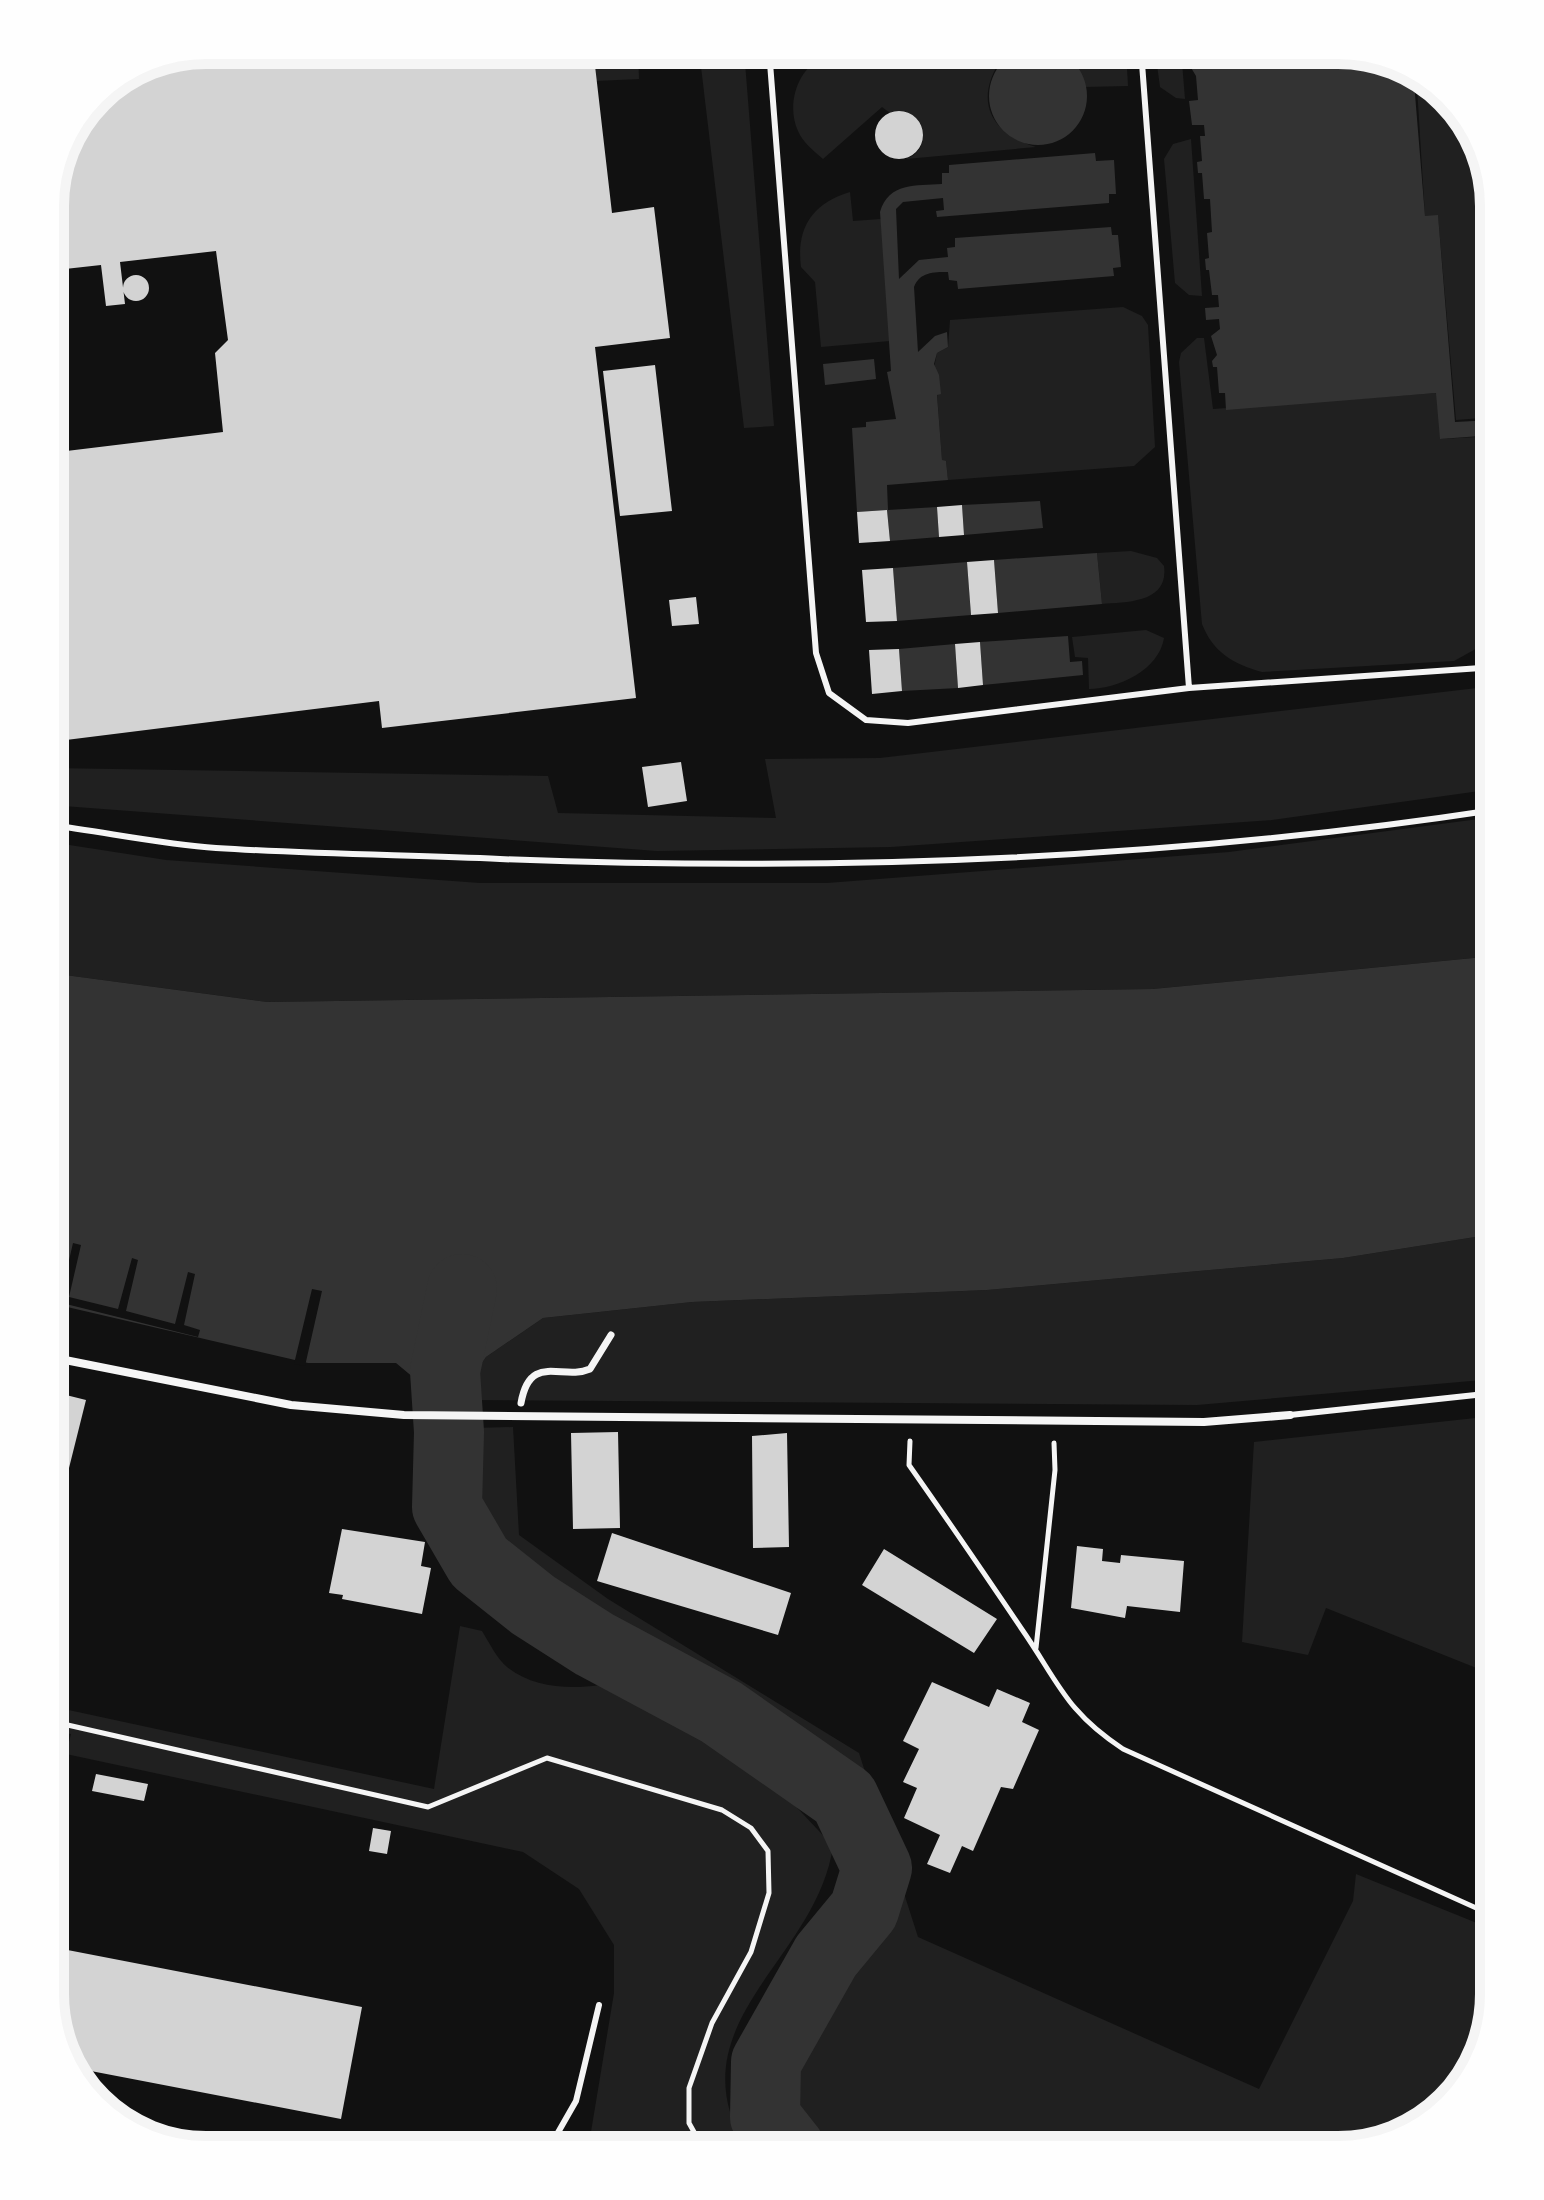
<svg xmlns="http://www.w3.org/2000/svg" width="1544" height="2200" font-family="'Asap Condensed',sans-serif">
<style>
.green{fill:#202020}
.water{fill:#333}
.pier{fill:#111}
.lines{fill:none;stroke-linecap:round;stroke-linejoin:round}
.river{stroke:#333;stroke-width:70}
.building{fill:#d3d3d3}
.path{stroke:#f5f5f5;stroke-width:5}
.service{stroke:#f5f5f5;stroke-width:6}
.pedestrian{stroke:#f5f5f5;stroke-width:7}
.minor{stroke:#f5f5f5;stroke-width:8}
.rim{fill:none;stroke:#f5f5f5;stroke-width:10}
</style>
<rect width="100%" height="100%" fill="#111"/>
<path class="green" d="M502 50H535L538 64 504 67Z
M581 50H638L639 79 596 81 594 57 582 58Z
M699 50H744L774 426 744 428Z
M862 50H1001L1002 58C973 100 990 133 1036 147L906 159C922 153 926 139 921 124L908 112 890 113 882 107 823 159C814 151 803 143 798 131 786 105 797 68 825 56 837 51 849 52 862 50Z
M1104 50H1126L1128 86 1084 87 1075 61 1104 58Z
M1155 50H1181L1185 99 1176 98 1160 87Z
M1416 71 1473 127 1475 136 1494 417 1456 420 1438 216H1425Z
M1191 139 1202 296 1189 295 1175 283 1164 159 1173 144Z
M850 192 853 221 881 219 890 341 821 347 815 282 801 267C796 229 812 203 850 192Z
M1123 307 1142 316 1148 325 1155 447 1134 466 948 480 946 461H942L937 394H940L934 368 937 353 948 347 950 320Z
M1197 338H1204L1213 409 1437 393 1441 439 1494 436V629L1481 646 1454 661 1262 672C1233 664 1213 652 1202 624L1179 362 1181 353Z
M1131 551 1157 558 1164 566C1169 603 1127 602 1102 604L1097 553Z
M1146 630 1164 638C1159 670 1118 689 1089 689L1088 658 1075 657 1072 637Z
M1494 686V789L1272 820 891 847 657 851 50 805V768L548 776 558 813 776 818 765 759 880 758Z
M1494 817V956L1153 989 267 1002 50 973V842L166 860 480 883H827L1229 852Z
M1494 1234V1379L1197 1405 467 1400 466 1386 486 1357 543 1318 692 1302 987 1290 1343 1258Z
M1494 1416V1675L1326 1608 1308 1655 1242 1642 1254 1442Z
M513 1427 519 1535 608 1599 859 1753 918 1937 1259 2089 1353 1901 1356 1874 1494 1930V1995L1473 2073 1417 2129 1339 2150H825C819 2148 808 2147 802 2143 775 2122 762 2062 775 2031 785 2009 806 1993 822 1976 848 1948 883 1901 879 1859 878 1850 856 1795 851 1786 836 1759 800 1742 776 1726 703 1677 629 1623 549 1585 532 1577 508 1574 497 1557 472 1520 471 1471 474 1428Z
M460 1626 482 1631C489 1642 497 1659 507 1667 539 1693 587 1689 623 1681L654 1712 710 1743 787 1797 833 1846C817 1961 671 2023 747 2150H588L614 1993V1945L579 1889 523 1852 66 1754 71 1734 50 1731V1706L434 1789Z"/>
<path class="water" d="M989 96a49 49 0 1 1 98 0a49 49 0 1 1-98 0Z
M1194 50H1348L1413 70 1425 216 1438 215 1455 422 1493 420 1494 435 1440 439 1436 393 1226 410 1225 393H1219L1217 367H1213L1212 361 1217 355 1211 336 1220 329 1219 319 1206 320 1205 308 1219 307 1218 295H1212L1209 270H1206L1205 259 1209 258 1207 233 1212 232 1210 199H1204L1202 173H1198L1197 162 1202 161 1200 136H1205L1204 125H1192L1189 101 1198 100 1196 76 1190 66 1195 65Z
M1095 153 1096 161 1114 160 1116 194H1109V203L937 217 936 211 944 210 943 198 903 202 896 209 899 279 919 260 948 257 947 248 955 247V238L1111 227 1112 235H1118L1121 267 1113 268 1114 276 958 289 957 281 949 280 948 272C933 272 920 272 914 287L918 352 935 336 947 332 948 347 937 353 934 364 939 375 941 394 937 395 942 460 946 461 948 480 887 485 888 510 937 507 939 537 890 541 887 510 857 512 852 428 866 427V422L896 419 887 372 891 371 880 212C889 182 916 186 942 184V173H949V165Z
M874 359 876 379 825 385 823 364Z
M1040 501 1043 528 964 535 962 505Z
M1097 553 1102 604 998 613 994 560Z
M967 562 971 615 897 621 893 568Z
M1068 636 1070 662 1082 661 1083 675 983 685 980 642Z
M955 644 958 688 902 691 899 649Z
M1494 956V1234L1343 1258 987 1290 692 1302 543 1318 486 1357 466 1386 420 1383 396 1363H308L50 1303V973L267 1002 1153 989Z"/>
<path class="pier" d="M73 1243 81 1245 69 1297 118 1309 132 1258 138 1260 126 1311 175 1324 188 1272 195 1274 184 1325 200 1330 198 1337 50 1300V1292L61 1295Z
M312 1289 322 1291 305 1366 294 1364Z"/>
<g class="lines">
<path class="river" d="M462 1289 445 1371 449 1432 447 1507 479 1562 533 1605 594 1644 721 1712 844 1798 877 1868 864 1910 826 1956 766 2062 765 2117 791 2150"/>
</g>
<path class="building" d="M243 50H502L504 67 594 57 612 213 654 207 670 338 595 347 636 698 382 728 379 701 50 742V453L223 432 215 353 228 340 216 251 120 262 125 304 106 306 101 265 65 269 61 241 50 242V206L57 205 54 182 66 136 103 89 167 64 240 55Z
M1074 50H1104L1105 58 1075 61Z
M875 135a24 24 0 1 1 48 0a24 24 0 1 1-48 0Z
M123 288a13 13 0 1 1 26 0a13 13 0 1 1-26 0Z
M655 365 672 511 620 516 603 371Z
M962 505 964 535 939 537 937 507Z
M887 510 890 541 859 543 857 512Z
M994 560 998 613 971 615 967 562Z
M893 568 897 621 866 622 862 570Z
M696 597 699 624 672 626 669 600Z
M980 642 983 685 958 688 955 644Z
M899 649 902 691 872 694 869 650Z
M681 762 687 801 648 807 642 767Z
M50 1391 86 1400 51 1540H50Z
M618 1432 620 1528 573 1529 571 1433Z
M787 1433 789 1547 753 1548 752 1436Z
M342 1529 425 1542 421 1566 431 1568 422 1614 342 1599 343 1595 329 1593Z
M612 1533 791 1593 778 1635 597 1581Z
M1077 1546 1103 1549 1102 1561 1120 1563 1121 1555 1184 1561 1180 1612 1127 1606 1125 1618 1071 1608Z
M884 1549 997 1619 974 1653 862 1585Z
M932 1682 989 1707 997 1689 1030 1703 1022 1722 1039 1730 1013 1789 1001 1787 973 1851 962 1846 950 1873 927 1864 940 1835 904 1818 917 1788 903 1782 919 1749 903 1741Z
M96 1774 148 1784 144 1801 92 1791Z
M373 1828 391 1831 387 1854 369 1851Z
M52 1947 362 2007 341 2119 70 2067 50 1994Z"/>
<g class="lines">
<path class="path" d="M910 1441 909 1465C947 1519 984 1573 1021 1628 1058 1681 1065 1711 1123 1749L1494 1916
M1036 1648 1055 1470 1054 1443
M50 1721 428 1807 547 1758 722 1810 751 1828 768 1851 769 1893 751 1952 712 2023 689 2088V2123L704 2150"/>
<path class="service" d="M769 50 816 653 829 693 866 720 908 723 1189 688 1481 668 1494 661
M1141 50 1189 688
M50 825C105 832 161 844 216 848 310 854 405 855 500 859 831 872 1166 860 1494 810
M1290 1415 1494 1393
M123 2125 242 2150
M548 2150 576 2101 599 2005"/>
<path class="pedestrian" d="M521 1403C530 1352 562 1381 590 1369L611 1335"/>
<path class="minor" d="M50 1357 291 1405 404 1415 1204 1422 1290 1415"/>
</g>
<path d="M0 0H1544V2200H0ZM206 64H1338A142 142 0 0 1 1480 206V1994A142 142 0 0 1 1338 2136H206A142 142 0 0 1 64 1994V206A142 142 0 0 1 206 64Z" fill="#fefefe" fill-rule="evenodd"/>
<path class="rim" d="M206 64H1338A142 142 0 0 1 1480 206V1994A142 142 0 0 1 1338 2136H206A142 142 0 0 1 64 1994V206A142 142 0 0 1 206 64Z"/>
</svg>
